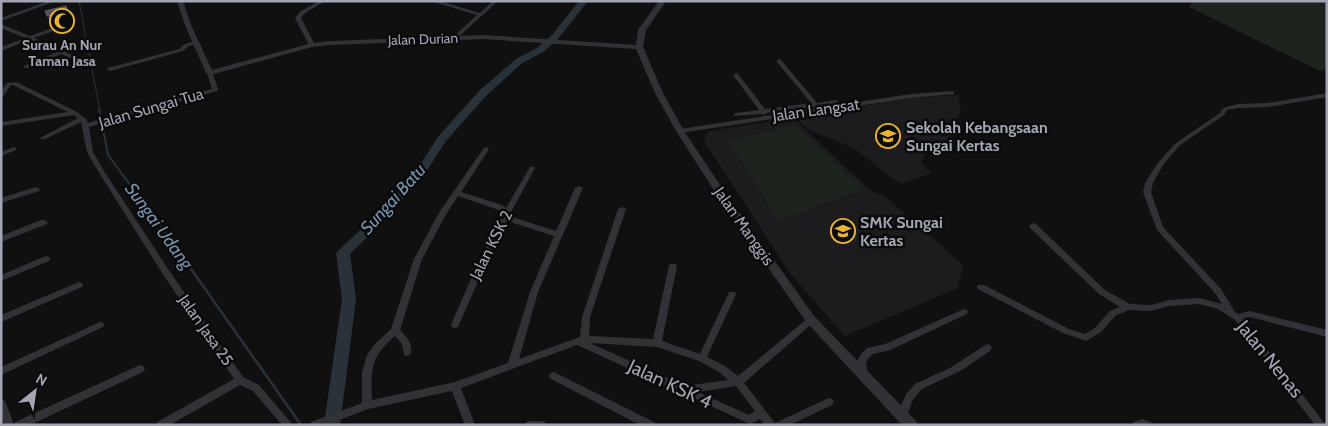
<svg xmlns="http://www.w3.org/2000/svg" width="1328" height="426" font-family="Cabin,sans-serif">
<style>
.built{fill:#1c1c1e}
.green{fill:#1d241e}
.lines{fill:none;stroke-linecap:round;stroke-linejoin:round}
.stream-far2{stroke:#2a3239;stroke-width:1}
.stream-far1{stroke:#2a3239;stroke-width:2}
.stream{stroke:#2a3239;stroke-width:2.5}
.river{fill:#2a3239;fill-rule:evenodd}
.minor{fill:#313236;fill-rule:evenodd}
.tertiary{fill:#313236;fill-rule:evenodd}
.shaded-wall{fill:#2c2d30}
.building{fill:#505157;stroke:#5d5f65}
.labels{text-anchor:middle;dominant-baseline:central;stroke-width:5;stroke-linejoin:round;paint-order:stroke}
.far-street-label{font-size:14px;fill:#a2a6b2;stroke:#0b0b0c}
.far-poi-label{font-size:14px;font-weight:bold;fill:#a2a6b2;stroke:#0b0b0c}
.street-label{font-size:16px;fill:#a2a6b2;stroke:#0b0b0c}
.poi-label{font-size:16px;font-weight:bold;fill:#a2a6b2;stroke:#0b0b0c;text-anchor:start}
.water-label{font-size:18px;font-style:italic;fill:#7992ac;stroke:#0b0b0c}
.near-street-label{font-size:19px;fill:#a2a6b2;stroke:#0b0b0c}
</style>
<rect width="100%" height="100%" fill="#101011"/>
<path class="built" d="M958 95 961 110 957 121 956 132 925 155 921 163 932 173 901 184 890 177 854 148 809 130 798 120 803 115 913 98Z
M793 118 869 189 886 197 963 265 958 288 845 336 789 272 704 141 708 131Z"/>
<path class="green" d="M1193 1H1327V69L1320 71 1189 7Z
M795 125 864 189 778 221 729 141Z"/>
<g class="lines">
<path class="stream-far2" d="M79 1 100 111"/>
<path class="stream-far1" d="M99 109 108 155 178 250"/>
<path class="stream" d="M177 249 301 425"/>
<path class="river" d="M579 1H588L558 39 543 52 522 63 487 95 446 141 424 175 385 220 350 254 356 299 340 425H324L342 299 336 253 377 214 416 171 438 137 479 91 516 59 537 48 552 35Z"/>
<path class="minor" d="M49 1H56L1 21V18Z
M319 1H325L305 13 301 18 315 45 312 47 309 45 295 18 301 11Z
M431 1H439L480 13 493 1H498L455 40 453 39V37L477 15Z
M1 24 30 36 63 24H67V26L34 38 64 51 80 59 77 61 75 60 61 54 28 68H24V66L57 52 29 40 1 51V47L25 38 1 28Z
M196 41 199 43 198 44 189 46 183 51 110 71 107 69 108 68 179 49 185 44Z
M779 59 781 60 817 103 836 100 839 102 838 103 819 106 816 108 813 107 767 113 764 115 761 114 734 116V114L736 113 759 110 733 75 736 73 738 74 765 109 811 103 777 62V60Z
M210 71 213 73 218 90 217 91 89 127 93 152 104 171 170 272 243 377 259 385 293 425H282L253 391 240 385 170 425H156L157 422 234 379 164 276 98 171 87 152 81 122 45 139H41L40 138 78 118 74 115 1 126V122L68 112 13 85H11L3 97 1 98V91L7 83 16 82 77 112 86 119 88 123 212 89 207 73Z
M952 91 954 92V94L911 98 680 133 677 131 680 129 911 94Z
M1327 93V97L1268 107 1238 108 1227 110 1224 115 1180 145 1163 165 1153 183 1151 192 1163 227 1221 289 1235 312 1238 314 1250 311 1327 330V337L1250 317 1243 319 1326 425H1315L1235 320 1218 309 1199 304 1169 306 1151 311 1129 310 1116 315 1101 332 1086 341 1063 333 978 289 977 287 978 285H984L1069 329 1085 334 1095 328 1110 311 1120 307 1099 294 1030 228 1029 226 1033 223 1036 224 1105 290 1130 304 1151 305 1169 300 1199 298 1222 304 1215 293 1157 230 1143 192 1145 183 1157 164 1176 143 1220 113 1223 108 1238 104 1268 103Z
M14 147 17 149 16 150 1 156V152Z
M486 147 489 149 461 192 502 205 506 208 530 167H534L535 168 509 216 556 231 575 188 579 186 583 188 538 292 519 359 580 337 582 317 618 209 622 207 626 209 590 317 589 336 653 339 669 266 670 264H676L677 266 662 341 700 354 729 292H735L736 294 707 357 725 366 738 376 808 318 811 317 814 318 815 320 814 322 744 383 775 423 829 398 832 399 834 402 832 405 790 425H765L760 419 750 424 577 345 461 388 475 425H465L452 391 368 409 327 425H310L311 422 362 403V372L367 355 374 345 391 329 414 259 440 211 484 148ZM458 196 496 209 503 213 500 217 501 218 477 265 451 325 452 327 455 328 458 327 459 325 485 265 507 221 554 236 530 292 508 363 455 382 372 400C371 370 370 357 395 336L402 344 404 355 407 356 410 355C414 344 407 338 400 330L422 259 448 211ZM590 343 657 347 699 361 719 372 728 380 685 386ZM736 386 755 411 749 415 698 392Z
M36 187 40 189 39 191 1 203V198Z
M41 220H44L48 222 47 224 1 242V236Z
M46 256 49 257 50 259 49 261 1 281V275Z
M79 282 82 283 83 285 82 287 1 322V315Z
M964 309 967 310 968 312 967 314 890 350 873 354 868 359 866 364 868 374 866 377 863 378 860 377 856 364 861 354 867 348 885 344Z
M100 322 103 323 104 325 103 327 1 375V367Z
M987 344 990 345 992 348 990 351 962 370 922 389 913 399 906 418 902 419 898 418 897 415 906 394 915 384 950 368Z
M140 365 143 366 145 369 143 372 30 425H14L15 422Z
M554 372 654 422 655 425H640L551 379 549 376 551 373Z
M1 399 4 400 6 403 14 425H4L1 417Z
M1142 419 1151 422 1152 425H1132L1133 422Z
M530 421H541L545 422 546 425H525L526 422Z"/>
<path class="tertiary" d="M177 1H183L191 25 212 70 312 43 331 41 483 35 636 45 638 30 659 1H666L646 30 643 47 663 93 684 131 724 191 815 317 916 421 918 425H902L807 323 717 195 676 131 655 93 636 49 483 39 331 45 312 47 210 75 206 73 185 25Z"/>
</g>
<path class="shaded-wall" d="M66 6 72 15 73 21 52 26 47 16Z"/>
<path class="building" d="M66 6 68 11 47 16 45 11Z"/>
<defs>
<symbol id="mosque-ring" viewBox="-11 -11 22 22"><circle r="9.5" fill="#0b0b0c" stroke="#eab430" stroke-width="1.5"/><path d="M3.5-4.9A6 6 0 1 0 3.5 4.9A5 5 0 1 1 3.5-4.9Z" fill="#eab430"/></symbol>
<symbol id="school-ring" viewBox="-11 -11 22 22"><circle r="9.5" fill="#0b0b0c" stroke="#eab430" stroke-width="1.5"/><path d="M0-5L7-2L0 1L-7-2ZM-4 1L0 2.5L4 1V4Q0 6-4 4Z" fill="#eab430"/></symbol>
</defs>
<g fill-rule="evenodd">
<use href="#mosque-ring" x="48" y="7" width="28" height="28"/>
<use href="#school-ring" x="874" y="122" width="28" height="28"/>
<use href="#school-ring" x="829" y="217" width="28" height="28"/>
</g>
<g class="labels">
<g class="far-street-label">
<text transform="translate(423 39) rotate(-2)">Jalan Durian</text>
</g>
<g class="far-poi-label">
<text x="62" y="45">Surau An Nur<tspan x="62" dy="16">Taman Jasa</tspan></text>
</g>
<g class="street-label">
<text transform="translate(151 108) rotate(-16)">Jalan Sungai Tua</text>
<text transform="translate(816 110) rotate(-8)">Jalan Langsat</text>
<text transform="translate(744 226) rotate(55)">Jalan Manggis</text>
<text transform="translate(491 245) rotate(-63)">Jalan KSK 2</text>
<text transform="translate(206 330) rotate(55)">Jalan Jasa 25</text>
</g>
<g class="poi-label">
<text x="906" y="127">Sekolah Kebangsaan<tspan x="906" dy="18">Sungai Kertas</tspan></text>
<text x="860" y="222">SMK Sungai<tspan x="860" dy="18">Kertas</tspan></text>
</g>
<g class="water-label">
<text transform="translate(393 199) rotate(-48)">Sungai Batu</text>
<text transform="translate(159 226) rotate(54)">Sungai Udang</text>
</g>
<g class="near-street-label">
<text transform="translate(1270 359) rotate(51)">Jalan Nenas</text>
<text transform="translate(670 384) rotate(25)">Jalan KSK 4</text>
</g>
</g>
<rect width="1328" height="426" fill="none" stroke="#a2a6b2" stroke-width="5"/>
<g transform="translate(35 391) rotate(30)" stroke="#0b0b0c" stroke-width="4" paint-order="stroke">
<path d="M0-4L9 19L0 12L-9 19Z" fill="#a2a6b2"/>
<text y="-8" font-size="14" font-weight="bold" text-anchor="middle" fill="#a2a6b2">N</text>
</g>
</svg>
